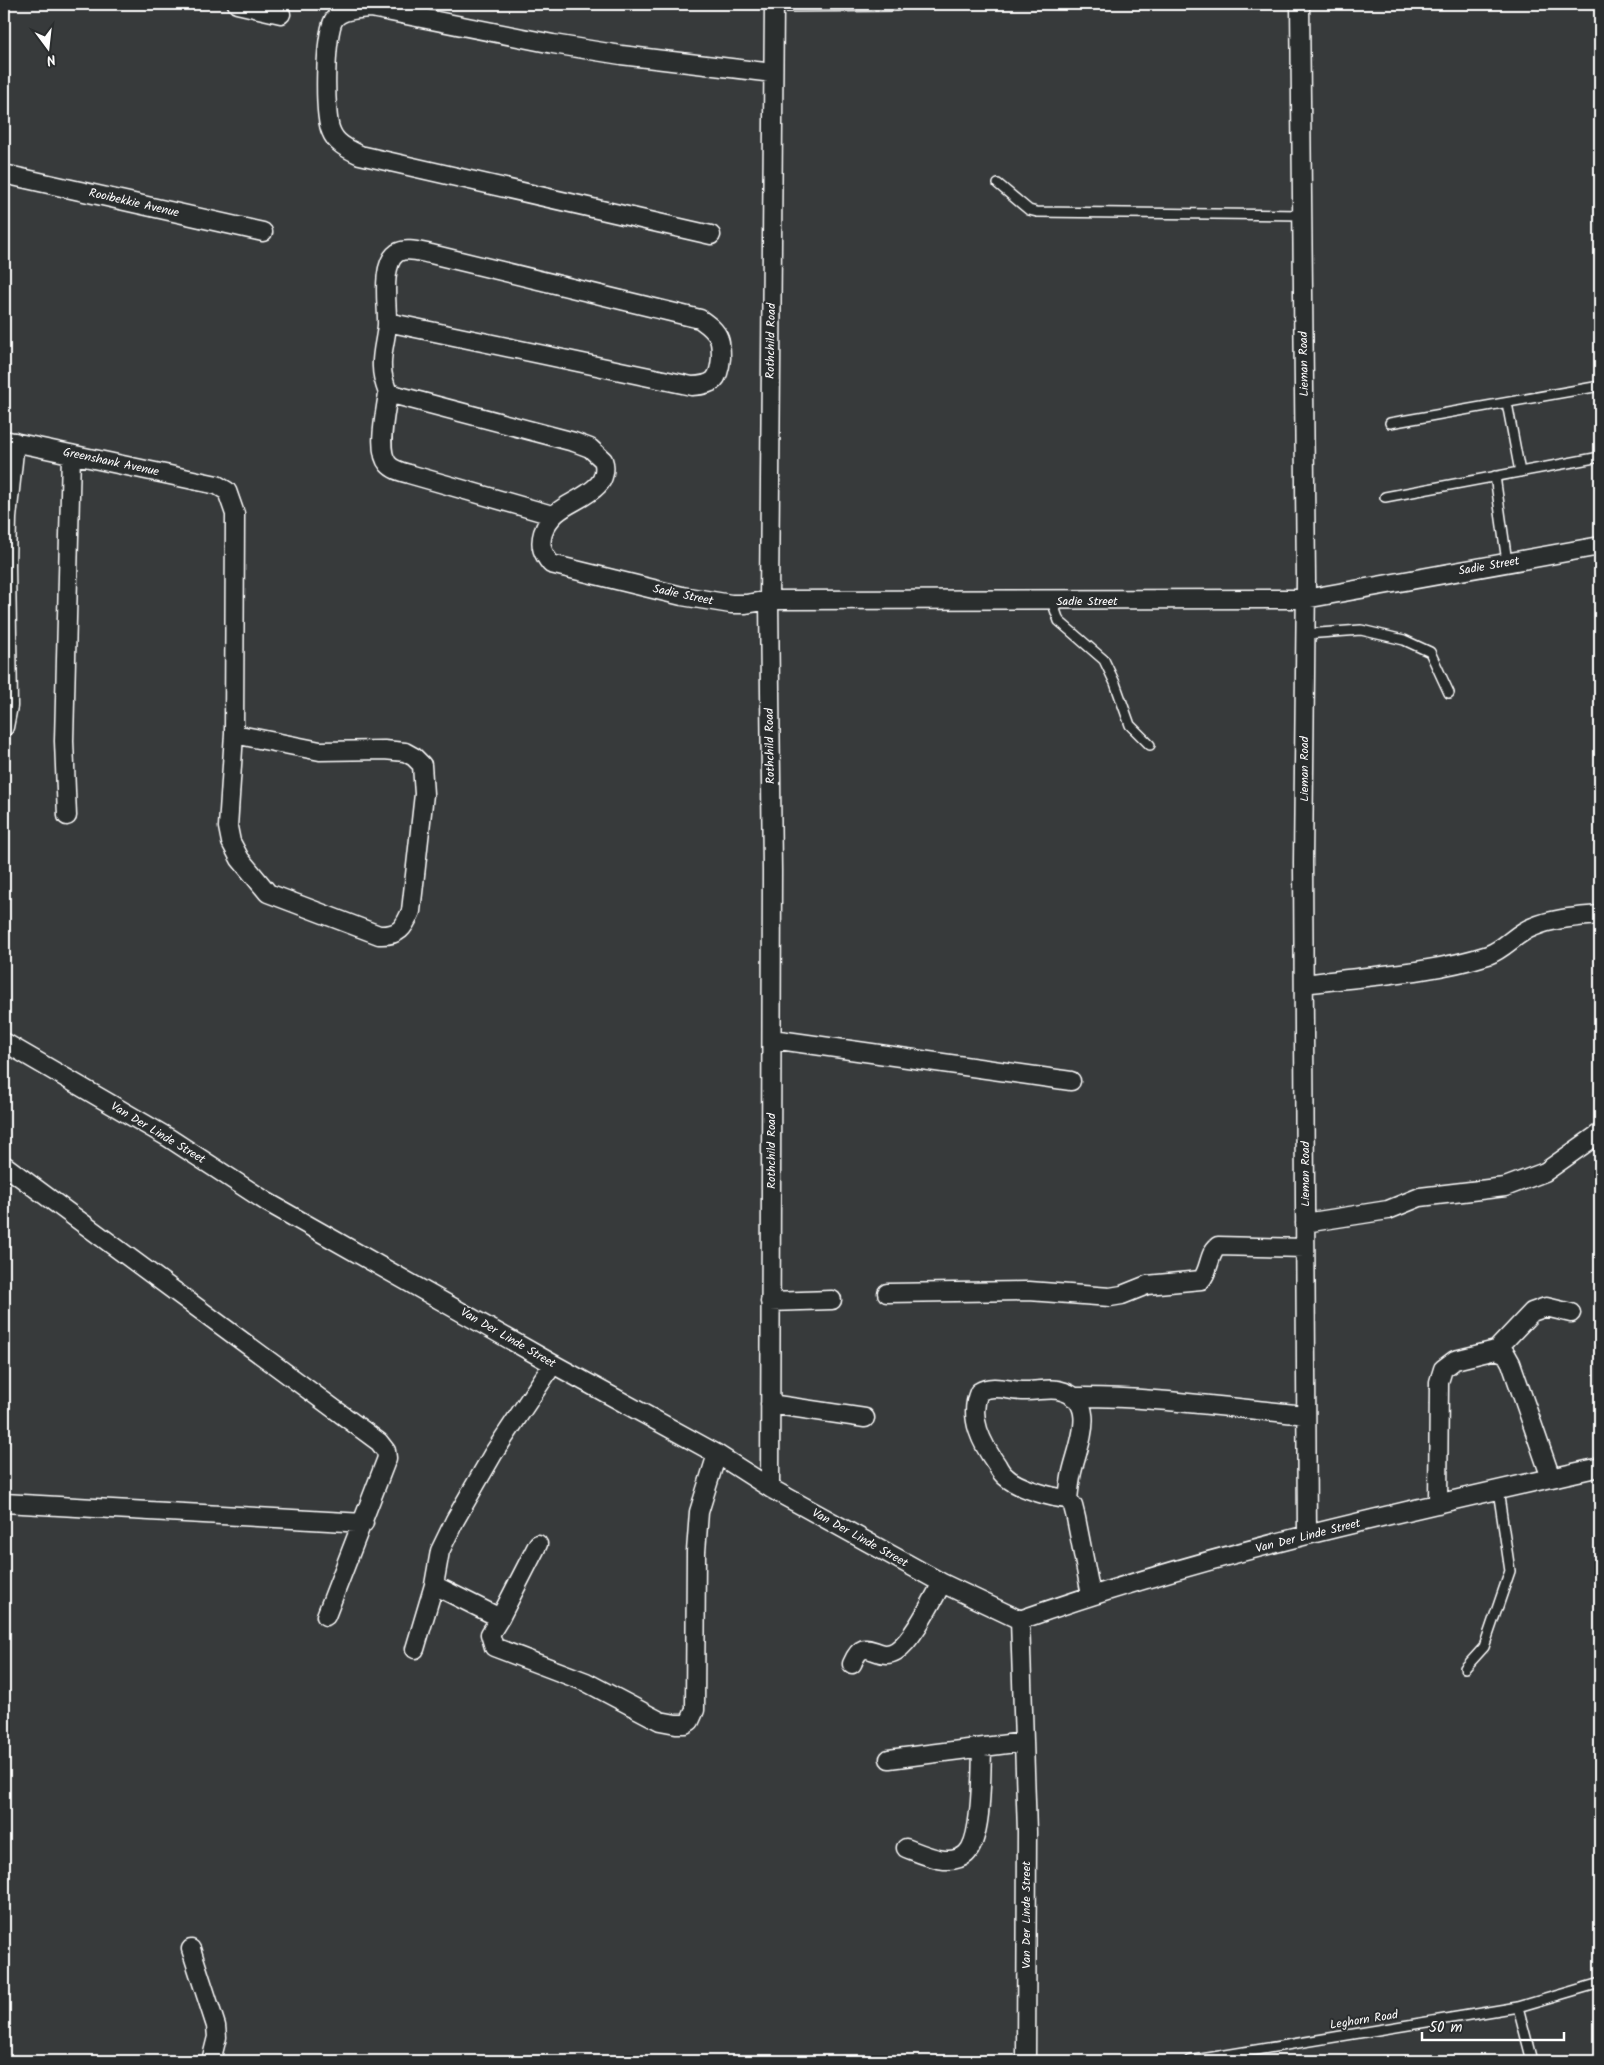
<svg xmlns="http://www.w3.org/2000/svg" width="1604" height="2065" font-family="Kalam,sans-serif">
<style>
.lines{fill:none;stroke-linecap:round;stroke-linejoin:round}
.service-casing{stroke:#fff;stroke-width:12}
.minor-casing{stroke:#fff;stroke-width:21}
.service{stroke:#2a2d2e;stroke-width:9}
.minor{stroke:#2a2d2e;stroke-width:18}
.labels{text-anchor:middle;dominant-baseline:central;stroke-width:4;stroke-linejoin:round;paint-order:stroke}
.street-label{font-size:12px;fill:#fff;stroke:#2a2d2e}
</style>
<rect width="100%" height="100%" fill="#373a3b"/>
<filter id="ink" filterUnits="userSpaceOnUse"><feTurbulence type="fractalNoise" baseFrequency=".02" numOctaves="2"/><feDisplacementMap in="SourceGraphic" scale="10" xChannelSelector="R" yChannelSelector="G"/><feConvolveMatrix kernelMatrix="1 2 1 2 8 2 1 2 1" color-interpolation-filters="sRGB"/></filter>
<g filter="url(#ink)">
<g class="lines">
<defs>
<path id="service" d="M774 7 898 6
M998 184 1029 210 1037 212 1302 215
M1507 403 1520 472
M1390 423 1600 386
M1495 476 1507 562
M1385 497 1600 457
M1052 601 1059 621 1104 660 1115 683 1130 725 1150 745
M1305 634 1361 630 1404 640 1430 652 1449 693
M1465 1668 1484 1647 1510 1571 1498 1490
M1518 2007 1532 2061
M1189 2061 1518 2007 1600 1983"/>
<path id="minor" d="M237 4 281 14
M1300 4 1306 579 1303 863 1307 1535
M4 174 263 232
M711 235 360 155C348 149 336 144 331 131 324 116 324 31 335 18 343 9 360 9 371 8L553 44 621 55 773 73
M387 322 692 386C714 385 719 380 721 358 721 352 721 344 719 339 716 330 707 324 700 319L431 254C420 252 406 247 397 253 380 265 388 307 387 325 386 339 381 353 382 367 382 377 385 385 388 393L574 442 590 448 603 460C606 468 604 479 598 485 580 504 553 504 543 533 539 546 543 554 551 564L682 596 731 604H746L769 600 1305 599 1600 546
M388 393C386 411 376 450 388 464 393 470 402 472 409 474L552 515
M4 440 217 485 227 491 235 514 234 734 228 827 231 842 240 859 268 893 379 935C399 936 404 928 411 911L424 794 422 765 414 757 405 752 384 750 320 751 234 734
M4 727 8 706 6 565 7 518 15 442
M67 816 64 741 71 454
M1304 984C1365 976 1429 974 1488 955 1505 949 1516 933 1533 927 1553 918 1578 917 1600 915
M772 1039 1071 1081
M4 1042 169 1138 267 1202 553 1364 717 1454 770 1488 942 1583 1020 1620 1027 1832 1026 2061
M4 1165 379 1442 386 1451 387 1458 326 1616
M1305 1223 1388 1210 1420 1197 1505 1187 1545 1172 1600 1133
M887 1293 1029 1291 1110 1297 1122 1295 1147 1285 1201 1280C1210 1271 1208 1254 1218 1246L1305 1248
M770 1302 832 1300
M1496 1350 1532 1312 1546 1307 1571 1313
M1073 1397C1151 1396 1229 1408 1306 1415
M770 1404 865 1418
M770 1488 772 871 769 600 774 4
M1068 1499C1053 1498 1017 1488 1006 1477 1002 1474 999 1469 997 1465 982 1444 968 1418 979 1392 993 1383 1012 1392 1027 1391 1037 1391 1049 1388 1058 1390 1101 1399 1078 1445 1072 1472 1070 1481 1069 1490 1068 1499L1073 1506 1076 1518 1091 1595
M4 1503 364 1523
M1438 1504 1439 1382 1443 1369 1455 1360 1496 1350 1506 1354 1511 1363 1551 1478
M538 1544 500 1618 490 1634 494 1647 586 1682 660 1721 676 1724H685L690 1721 695 1710 696 1552 699 1512 717 1454
M434 1585 500 1618
M1020 1620C1209 1553 1405 1511 1600 1467
M415 1649 434 1585 440 1551 455 1520 493 1454 553 1364
M852 1664C865 1632 876 1663 896 1651 913 1640 932 1601 942 1583
M889 1759 1024 1742
M906 1848C922 1854 950 1868 966 1854 983 1839 981 1770 982 1748
M191 1949 216 2026 217 2037 211 2061"/>
</defs>
<use href="#service" class="service-casing"/>
<use href="#minor" class="minor-casing"/>
<use href="#service" class="service"/>
<use href="#minor" class="minor"/>
</g>
</g>
<g class="labels">
<g class="street-label">
<text transform="translate(134 203) rotate(13)">Rooibekkie Avenue</text>
<text transform="translate(771 341) rotate(-89)">Rothchild Road</text>
<text transform="translate(1304 364) rotate(-91)">Lieman Road</text>
<text transform="translate(111 462) rotate(12)">Greenshank Avenue</text>
<text transform="translate(1489 566) rotate(-10)">Sadie Street</text>
<text transform="translate(683 595) rotate(12)">Sadie Street</text>
<text x="1087" y="601">Sadie Street</text>
<text transform="translate(770 746) rotate(-91)">Rothchild Road</text>
<text transform="translate(1304 769) rotate(-90)">Lieman Road</text>
<text transform="translate(158 1133) rotate(31)">Van Der Linde Street</text>
<text transform="translate(771 1151) rotate(-90)">Rothchild Road</text>
<text transform="translate(1305 1174) rotate(-90)">Lieman Road</text>
<text transform="translate(508 1338) rotate(30)">Van Der Linde Street</text>
<text transform="translate(1308 1536) rotate(-14)">Van Der Linde Street</text>
<text transform="translate(860 1538) rotate(29)">Van Der Linde Street</text>
<text transform="translate(1026 1915) rotate(-90)">Van Der Linde Street</text>
<text transform="translate(1364 2020) rotate(-9)">Leghorn Road</text>
</g>
</g>
<rect width="1604" height="2065" fill="none" stroke="#2a2d2e" stroke-width="20"/>
<rect x="10" y="10" width="1584" height="2045" fill="none" stroke="#fff" stroke-width="2" filter="url(#ink)"/>
<g transform="translate(48 48) rotate(165)" stroke="#2a2d2e" stroke-width="4" paint-order="stroke">
<path d="M0-4L9 19L0 12L-9 19Z" fill="#ffffff"/>
<text y="-8" font-size="14" font-weight="bold" text-anchor="middle" fill="#ffffff">N</text>
</g>
<path d="M1422 2032v8h142v-8" fill="none" stroke="#ffffff" stroke-width="2.5"/>
<text x="1429" y="2032" font-size="15" fill="#ffffff" stroke="#2a2d2e" stroke-width="4" paint-order="stroke">50 m</text>
</svg>
